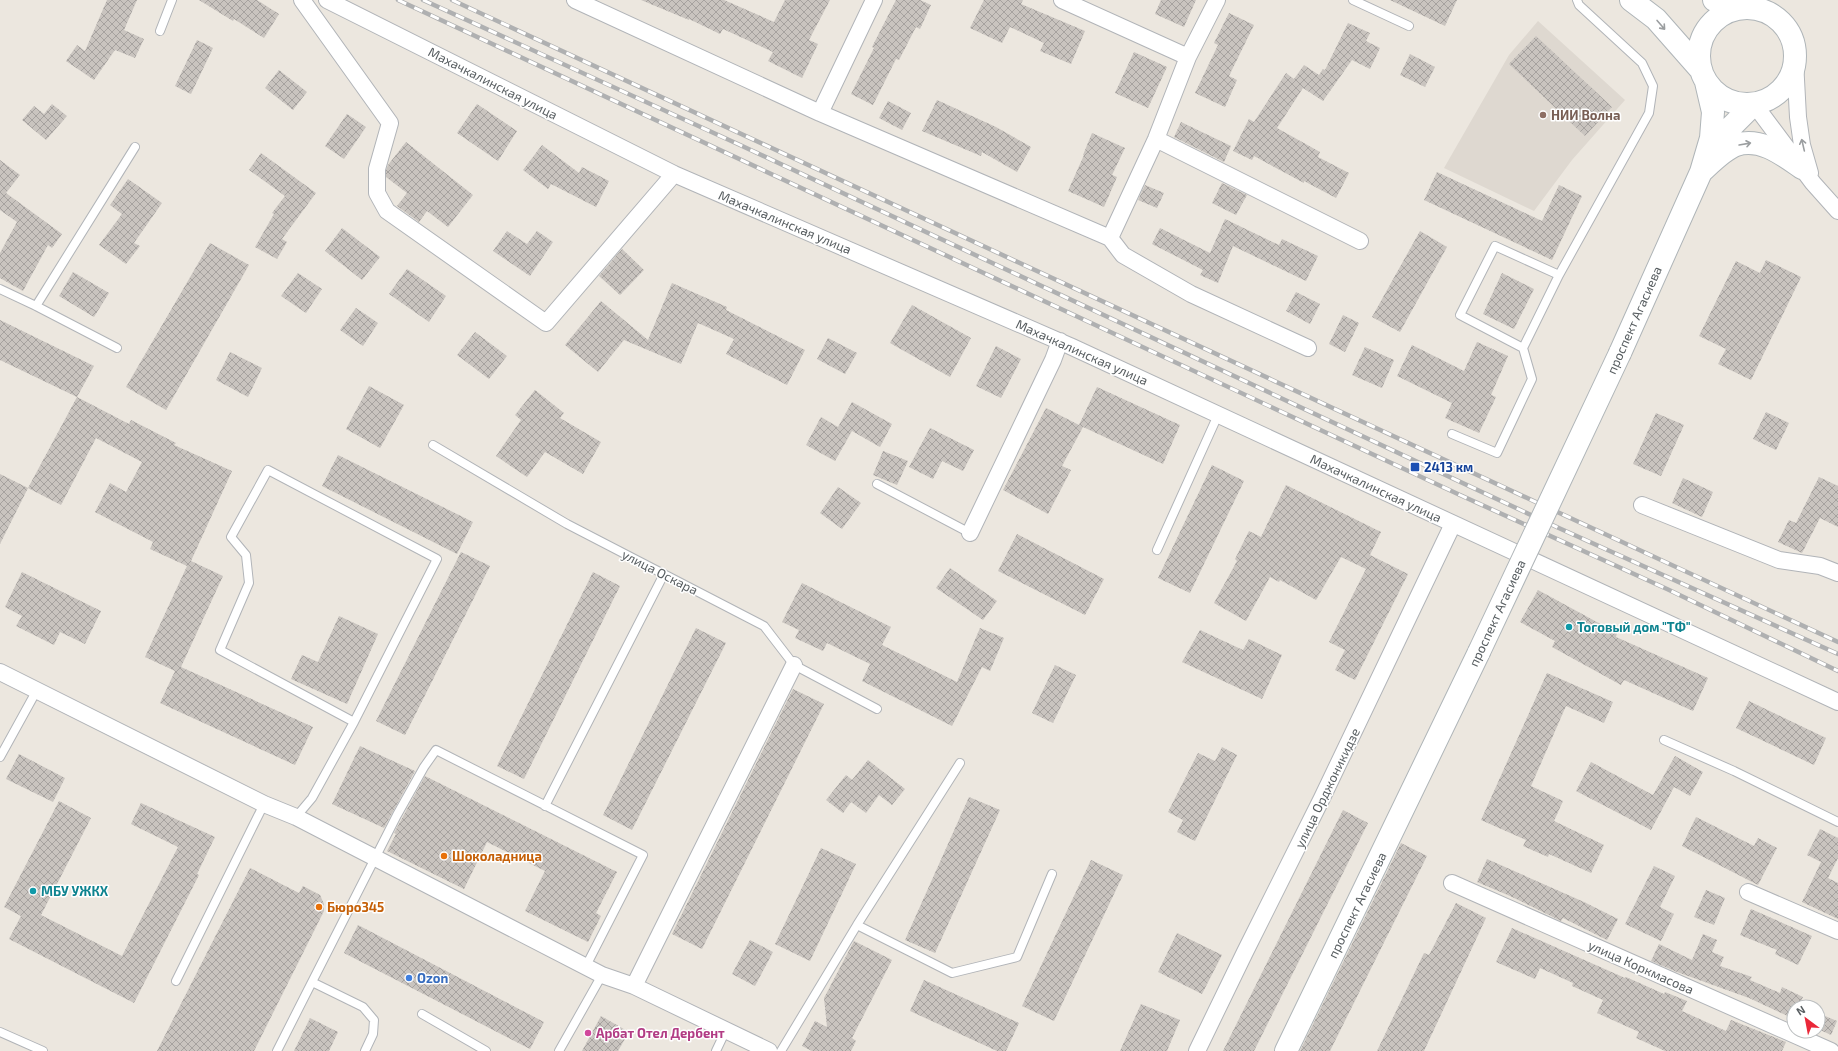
<svg xmlns="http://www.w3.org/2000/svg" width="1838" height="1051" font-family="'Exo 2',sans-serif">
<style>
.education{fill:#ded8d0}
.building{fill:url(#building-cross-hatch)}
.lines{fill:none;stroke-linecap:round;stroke-linejoin:round}
.lane-casing{stroke:#b1b4b8;stroke-width:10}
.street-casing{stroke:#b1b4b8;stroke-width:18}
.secondary-casing{stroke:#afb5b8;stroke-width:24}
.lane{stroke:#fff;stroke-width:8}
.street{stroke:#fff;stroke-width:16}
.secondary{stroke:#fff;stroke-width:22}
.rail-casing{stroke:#afb0b1;stroke-width:4.5}
.rail{stroke:#fff;stroke-width:3;stroke-dasharray:9;stroke-linecap:butt}
.secondary-bridge-casing{stroke:#afb5b8;stroke-width:24;stroke-linecap:butt}
.secondary-bridge{stroke:#fff;stroke-width:22}
.oneway{stroke:#9b9ea0}
.education-dot{fill:#8d6e63;stroke:#fff;stroke-width:1.5}
.transit-dot{fill:#1a4fb4;stroke:#fff;stroke-width:1.5}
.culture-dot{fill:#0f9aa8;stroke:#fff;stroke-width:1.5}
.food-dot{fill:#e8710a;stroke:#fff;stroke-width:1.5}
.shop-dot{fill:#3f7fe0;stroke:#fff;stroke-width:1.5}
.hotel-dot{fill:#d1479c;stroke:#fff;stroke-width:1.5}
.labels{text-anchor:middle;dominant-baseline:central;stroke-width:3;stroke-linejoin:round;paint-order:stroke}
.street-label{font-size:13px;fill:#585e61;stroke:#fff}
.education-label{font-size:13px;font-weight:bold;fill:#785e54;stroke:#fff;text-anchor:start}
.transit-label{font-size:13px;font-weight:bold;fill:#164399;stroke:#fff;text-anchor:start}
.culture-label{font-size:13px;font-weight:bold;fill:#0d838f;stroke:#fff;text-anchor:start}
.food-label{font-size:13px;font-weight:bold;fill:#c56008;stroke:#fff;text-anchor:start}
.shop-label{font-size:13px;font-weight:bold;fill:#366cbe;stroke:#fff;text-anchor:start}
.hotel-label{font-size:13px;font-weight:bold;fill:#b23c85;stroke:#fff;text-anchor:start}
</style>
<defs>
<pattern id="building-cross-hatch" width="8" height="8" patternUnits="userSpaceOnUse"><rect width="8" height="8" fill="#c9c4bf"/><path d="M0 0l8 8M0 8l8-8" fill="none" stroke="#a6a29f"/></pattern>
</defs>
<rect width="100%" height="100%" fill="#ece7df"/>
<path class="education" d="M1538 21 1625 100 1572 160 1534 211 1444 168 1509 55Z"/>
<path class="building" d="M107 0H137L124 30 144 39 135 58 115 50 94 80 66 61 77 45 85 51Z
M199 0H257L279 14 264 38 234 19 233 21Z
M641 0H724L774 22 785 0H830L809 40 818 44 802 78 768 61 773 52 723 29 720 34 689 19V20Z
M896 0H920L931 5 920 29 916 27 899 60 896 59 873 105 851 94 874 48 872 47Z
M984 0H1023L1021 4 1085 31 1071 64 1040 51 1044 43 1010 27 1002 43 970 28Z
M1161 0H1196L1184 27 1155 14Z
M1390 0H1457L1445 26Z
M1229 13 1254 25 1229 76 1237 80 1225 107 1195 93 1218 45 1214 43Z
M1348 23 1370 33 1366 41 1380 48 1370 69 1352 60 1323 101 1303 88 1277 128 1320 152 1318 157 1349 173 1336 198 1304 181V183L1254 156 1252 160 1233 151 1249 119 1254 122 1286 73 1294 79 1304 65 1319 75 1323 69 1325 70Z
M1536 36 1612 107 1585 136 1509 64Z
M197 40 213 48 191 94 175 86Z
M1134 52 1167 67 1148 108 1115 93Z
M1410 54 1435 67 1425 87 1400 75Z
M279 70 307 92 293 110 265 88Z
M937 100 996 127 1031 147 1017 172 982 152 981 156 922 131Z
M888 101 911 113 902 130 879 118Z
M52 104 67 116 46 140 22 120 34 106 44 114Z
M477 104 517 131 498 161 457 133Z
M347 114 366 127 344 159 325 146Z
M1181 122 1231 146 1224 162 1174 137Z
M1092 133 1125 148 1112 175 1117 177 1104 207 1068 191 1084 155H1083Z
M406 142 473 195 448 227 427 211 419 222 397 206 407 193 386 177V170L388 165Z
M542 145 579 173 582 167 609 181 596 207 551 184 548 189 523 170Z
M261 153 316 193 282 239 287 242 277 259 255 247 274 214 272 213 285 196 249 170Z
M0 160 20 175 6 193 62 234 52 248 48 245 23 291 0 278V253L17 222 0 210Z
M1437 172 1542 221 1559 185 1582 196 1552 260 1424 200Z
M128 179 162 203 134 243 140 246 126 264 99 245 122 214 110 205Z
M1222 183 1247 195 1236 215 1212 203Z
M1145 185 1164 193 1157 208 1138 200Z
M1225 219 1279 245 1282 239 1318 256 1306 281 1233 246 1218 283 1200 275 1203 270 1152 244 1160 228 1210 253Z
M342 228 380 257 362 280 325 251Z
M507 231 527 244 537 231 553 242 530 276 493 251Z
M1420 231 1447 247 1400 332 1372 317Z
M210 243 249 265 166 410 126 387Z
M622 249 644 270 620 295 599 276Z
M1766 260 1801 277 1751 380 1718 364 1726 349 1699 336 1736 261 1760 273Z
M407 269 446 296 429 322 389 294Z
M73 272 109 293 94 317 59 296Z
M298 273 322 289 306 313 281 296Z
M1502 273 1534 289 1514 329 1483 314Z
M672 283 727 307 726 310 805 350 787 385 726 354 734 339 698 323 681 364 624 340 598 372 565 345 601 301 648 340Z
M1296 292 1320 304 1310 324 1286 311Z
M912 305 971 338 950 377 890 343Z
M356 308 378 323 363 346 340 330Z
M1343 315 1359 323 1345 352 1329 344Z
M0 320 94 366 77 397 0 360Z
M475 332 507 356 489 379 457 355Z
M828 338 857 353 845 374 817 359Z
M1477 342 1508 356 1491 395 1496 397 1479 433 1445 418 1452 403 1397 376 1412 345 1464 371Z
M996 346 1021 359 1001 398 976 386Z
M1365 347 1394 360 1382 388 1352 375Z
M230 352 262 368 248 397 216 380Z
M369 386 404 405 380 448 346 429Z
M1097 387 1180 425 1163 464 1083 427 1062 466 1071 470 1048 514 1003 490 1046 408 1079 425Z
M535 390 564 413 560 418 601 442 583 474 545 452 527 477 496 456 521 420 515 415Z
M77 397 129 424 131 420 176 443 174 445 232 471 191 561 223 576 181 667 313 727 295 765 160 703 175 671 145 657 187 566 150 549 153 542 95 512 110 483 126 492 142 462 96 438 61 505 28 488Z
M852 402 892 424 880 447 852 431 835 461 806 445 821 417 838 427Z
M1766 412 1789 423 1776 450 1753 439Z
M1656 413 1684 425 1661 476 1633 464Z
M930 428 974 450 963 471 942 461 933 479 909 467Z
M883 451 908 461 897 485 873 475Z
M338 455 473 522 457 554 322 486Z
M1212 465 1244 481 1190 593 1158 578Z
M0 474 28 488 0 544Z
M1819 477 1838 486V527L1820 518 1802 553 1778 542 1789 520 1796 523Z
M1683 478 1713 492 1702 517 1672 503Z
M1286 485 1381 532 1370 555 1408 574 1355 680 1335 670 1345 650 1329 642 1366 569 1341 557 1316 600 1280 580 1279 582 1270 577 1246 621 1214 603 1237 561 1235 559 1249 531 1261 537Z
M838 487 861 503 842 529 820 513Z
M1017 534 1104 579 1085 615 998 571Z
M461 552 490 566 405 735 376 721Z
M950 568 997 601 983 620 936 588Z
M22 572 101 611 85 644 60 632 54 645 16 626 22 616 5 607Z
M593 572 620 586 524 779 497 766Z
M802 583 891 627 882 645 957 682 980 628 1004 638 990 671 982 667 952 726 862 681 870 664 827 643 823 651 795 638 799 630 782 622Z
M1538 590 1617 633 1616 637 1708 678 1693 711 1624 680 1621 685 1552 647 1555 641 1520 622Z
M339 616 378 634 347 704 291 679 302 655 318 662Z
M696 628 726 643 632 830 603 815Z
M1200 630 1243 650 1249 639 1282 655 1262 699 1182 662Z
M1055 665 1076 675 1053 723 1032 713Z
M1547 673 1613 702 1604 723 1566 706 1531 786 1563 801 1554 821 1604 845 1591 873 1549 854 1548 857 1523 846 1526 840 1481 820Z
M793 689 824 704 702 949 672 934Z
M1749 701 1826 738 1814 765 1736 728Z
M360 746 415 771 384 828 332 804Z
M1222 747 1237 755 1195 841 1177 832 1183 820 1168 812 1198 753 1215 761Z
M19 754 65 778 53 802 6 779Z
M1675 756 1703 772 1690 796 1674 787 1651 830 1576 791 1591 762 1653 795Z
M868 760 905 789 892 805 879 795 866 813 851 802 843 813 826 800 846 775 852 780Z
M425 776 617 872 596 913 601 916 588 942 525 911 545 871 487 842 464 889 387 851 396 834 394 833Z
M969 797 1000 810 935 953 905 940Z
M59 801 91 818 41 915 122 956 178 847 131 824 141 803 215 837 197 874 199 875 134 1003 9 939 21 916 4 907Z
M1343 810 1368 823 1254 1051H1223Z
M1696 817 1754 846 1758 838 1777 848 1758 885 1682 846Z
M1820 829 1838 838V858L1828 878 1838 883V919L1802 902 1821 862 1807 855Z
M1401 843 1427 856 1330 1051H1300Z
M821 848 856 864 810 961 775 944Z
M1487 859 1584 902 1618 919 1607 940 1563 918 1561 921 1510 896 1477 882Z
M1091 860 1123 875 1054 1021 1022 1006Z
M1654 866 1675 876 1660 907 1674 914 1661 941 1625 924Z
M250 868 299 893 303 886 320 895 324 904V911L254 1051H157Z
M1706 890 1725 898 1714 925 1694 917Z
M1456 903 1486 918 1424 1051H1377L1424 953 1429 955Z
M1751 909 1812 936 1798 965 1775 954 1777 950 1740 935Z
M358 925 544 1022 530 1049 344 953Z
M1512 928 1625 978 1626 977 1664 994 1665 992 1687 1001 1682 1011 1726 1031 1731 1020 1786 1042 1782 1051H1665L1636 1038 1639 1032 1597 1013 1603 1000 1572 986 1573 983 1540 968 1535 979 1496 962Z
M1177 933 1222 955 1202 994 1158 972Z
M1703 934 1717 940 1712 952 1724 957 1720 966 1752 977 1750 980 1780 993 1782 987 1803 997 1800 1004 1806 1007H1794V1019L1749 998 1677 972 1651 961 1659 944 1692 960Z
M750 940 773 952 755 986 732 974Z
M854 941 892 960 852 1038 856 1041 851 1051H812L802 1046 815 1021 827 1027 824 998Z
M924 980 1019 1023 1006 1051H997L910 1011Z
M1141 1004 1180 1020 1167 1051H1120Z
M1818 1013 1837 1021 1831 1035 1818 1029Z
M601 1016 629 1032 618 1051H582Z
M310 1018 338 1032 329 1051H294Z"/>
<g class="lines">
<defs>
<path id="lane" d="M1353 0 1409 26
M160 31 172 0
M0 289 36 306 117 348
M36 306 135 147
M1523 348 1559 275
M1452 434 1497 453 1532 379 1523 348 1460 315 1495 246 1559 275 1649 113 1653 86 1642 63 1579 5 1577 0
M433 445 567 524 764 626 794 665 877 709
M877 484 970 533
M1157 550 1218 415
M1664 740 1734 771 1838 822
M0 757 37 690
M545 806 664 574
M296 817 312 798 354 722 437 559 268 470 231 537 246 555 249 583 220 650 354 722
M857 925 952 973 1017 957 1052 874
M176 981 264 804
M422 1014 486 1051
M0 1032 43 1051
M277 1051 312 982
M365 1051 373 1034 374 1020 363 1007 312 982 397 815 424 767 436 750 643 855 586 966
M559 1051 602 975
M716 1051 726 1030
M781 1051 857 925 960 763"/>
<path id="street" d="M302 0 390 123 377 169V193L387 211 546 323 674 174
M327 0 674 174 1070 346 1838 702
M575 0 820 113 1110 238 1123 255 1191 294 1308 348
M1062 0 1188 57
M1795 61 1798 117 1802 145 1810 173
M1754 104 1813 183 1838 211
M820 113 874 0
M1156 139 1360 241
M1110 238 1156 139 1188 57 1217 0
M1642 505 1779 560 1820 566 1838 573
M970 533 1053 360 1060 341
M0 672 264 804 296 817 602 975 634 986 769 1051
M1452 883 1831 1051
M1748 892 1838 931
M634 986 794 665
M1197 1051 1245 952 1322 798 1453 524"/>
<path id="secondary" d="M1631 0 1656 19 1700 69
M1714 0 1745 8
M1699 56a48 48 0 1 1 96 0a48 48 0 1 1-96 0Z
M1710 157 1726 132 1754 104
M1701 172C1711 163 1723 150 1736 145 1761 137 1783 155 1802 168
M1620 353 1701 172 1711 138 1713 112 1706 82
M1286 1051 1479 652"/>
</defs>
<use href="#lane" class="lane-casing"/>
<use href="#street" class="street-casing"/>
<use href="#secondary" class="secondary-casing"/>
<use href="#lane" class="lane"/>
<use href="#street" class="street"/>
<use href="#secondary" class="secondary"/>
<defs>
<path id="rail" d="M398 0 1460 495 1667 589 1838 671
M423 0 740 145 1561 529 1838 654
M452 0 1838 642"/>
</defs>
<use href="#rail" class="rail-casing"/>
<use href="#rail" class="rail"/>
<defs>
<path id="secondary-bridge" d="M1479 652 1620 353"/>
</defs>
<use href="#secondary-bridge" class="secondary-bridge-casing"/>
<use href="#secondary-bridge" class="secondary-bridge"/>
</g>
<defs><path id="oneway-shaft" d="M-6 0H5M1.5-3L5.5 0L1.5 3" fill="none" stroke-width="1.6" stroke-linecap="round" stroke-linejoin="round"/></defs>
<g class="oneway">
<use href="#oneway-shaft" transform="translate(1661 25) rotate(49)"/>
<use href="#oneway-shaft" transform="translate(1745 144) rotate(-10)"/>
<use href="#oneway-shaft" transform="translate(1803 145) rotate(-103)"/>
</g>
<circle class="education-dot" cx="1543" cy="115" r="4"/>
<rect class="transit-dot" x="1410" y="462" width="10" height="10" rx="2"/>
<g class="culture-dot">
<circle cx="1569" cy="627" r="4"/>
<circle cx="33" cy="891" r="4"/>
</g>
<g class="food-dot">
<circle cx="444" cy="856" r="4"/>
<circle cx="319" cy="907" r="4"/>
</g>
<circle class="shop-dot" cx="409" cy="978" r="4"/>
<circle class="hotel-dot" cx="588" cy="1033" r="4"/>
<g class="labels">
<g class="street-label">
<text transform="translate(493 83) rotate(27)">Махачкалинская улица</text>
<text transform="translate(785 222) rotate(23)">Махачкалинская улица</text>
<text transform="translate(1634 320) rotate(-66)">проспект Агасиева</text>
<text transform="translate(1082 352) rotate(24)">Махачкалинская улица</text>
<text transform="translate(1376 488) rotate(25)">Махачкалинская улица</text>
<text transform="translate(660 572) rotate(27)">улица Оскара</text>
<text transform="translate(1497 613) rotate(-65)">проспект Агасиева</text>
<text transform="translate(1327 788) rotate(-64)">улица Орджоникидзе</text>
<text transform="translate(1357 905) rotate(-64)">проспект Агасиева</text>
<text transform="translate(1641 967) rotate(24)">улица Коркмасова</text>
</g>
<g class="education-label">
<text x="1551" y="115">НИИ Волна</text>
</g>
<g class="transit-label">
<text x="1424" y="467">2413 км</text>
</g>
<g class="culture-label">
<text x="1577" y="627">Тоговый дом "ТФ"</text>
<text x="41" y="891">МБУ УЖКХ</text>
</g>
<g class="food-label">
<text x="452" y="856">Шоколадница</text>
<text x="327" y="907">Бюро345</text>
</g>
<g class="shop-label">
<text x="417" y="978">Ozon</text>
</g>
<g class="hotel-label">
<text x="596" y="1033">Арбат Отел Дербент</text>
</g>
</g>
<g transform="translate(1806 1019) rotate(328)"><circle r="19" fill="#ffffff" stroke="#bcbfc0"/>
<path d="M0-3L7 15L0 10L-7 15Z" fill="#ea2839"/>
<text y="-6" font-size="11" font-weight="bold" text-anchor="middle" fill="#585e61">N</text>
</g>
</svg>
